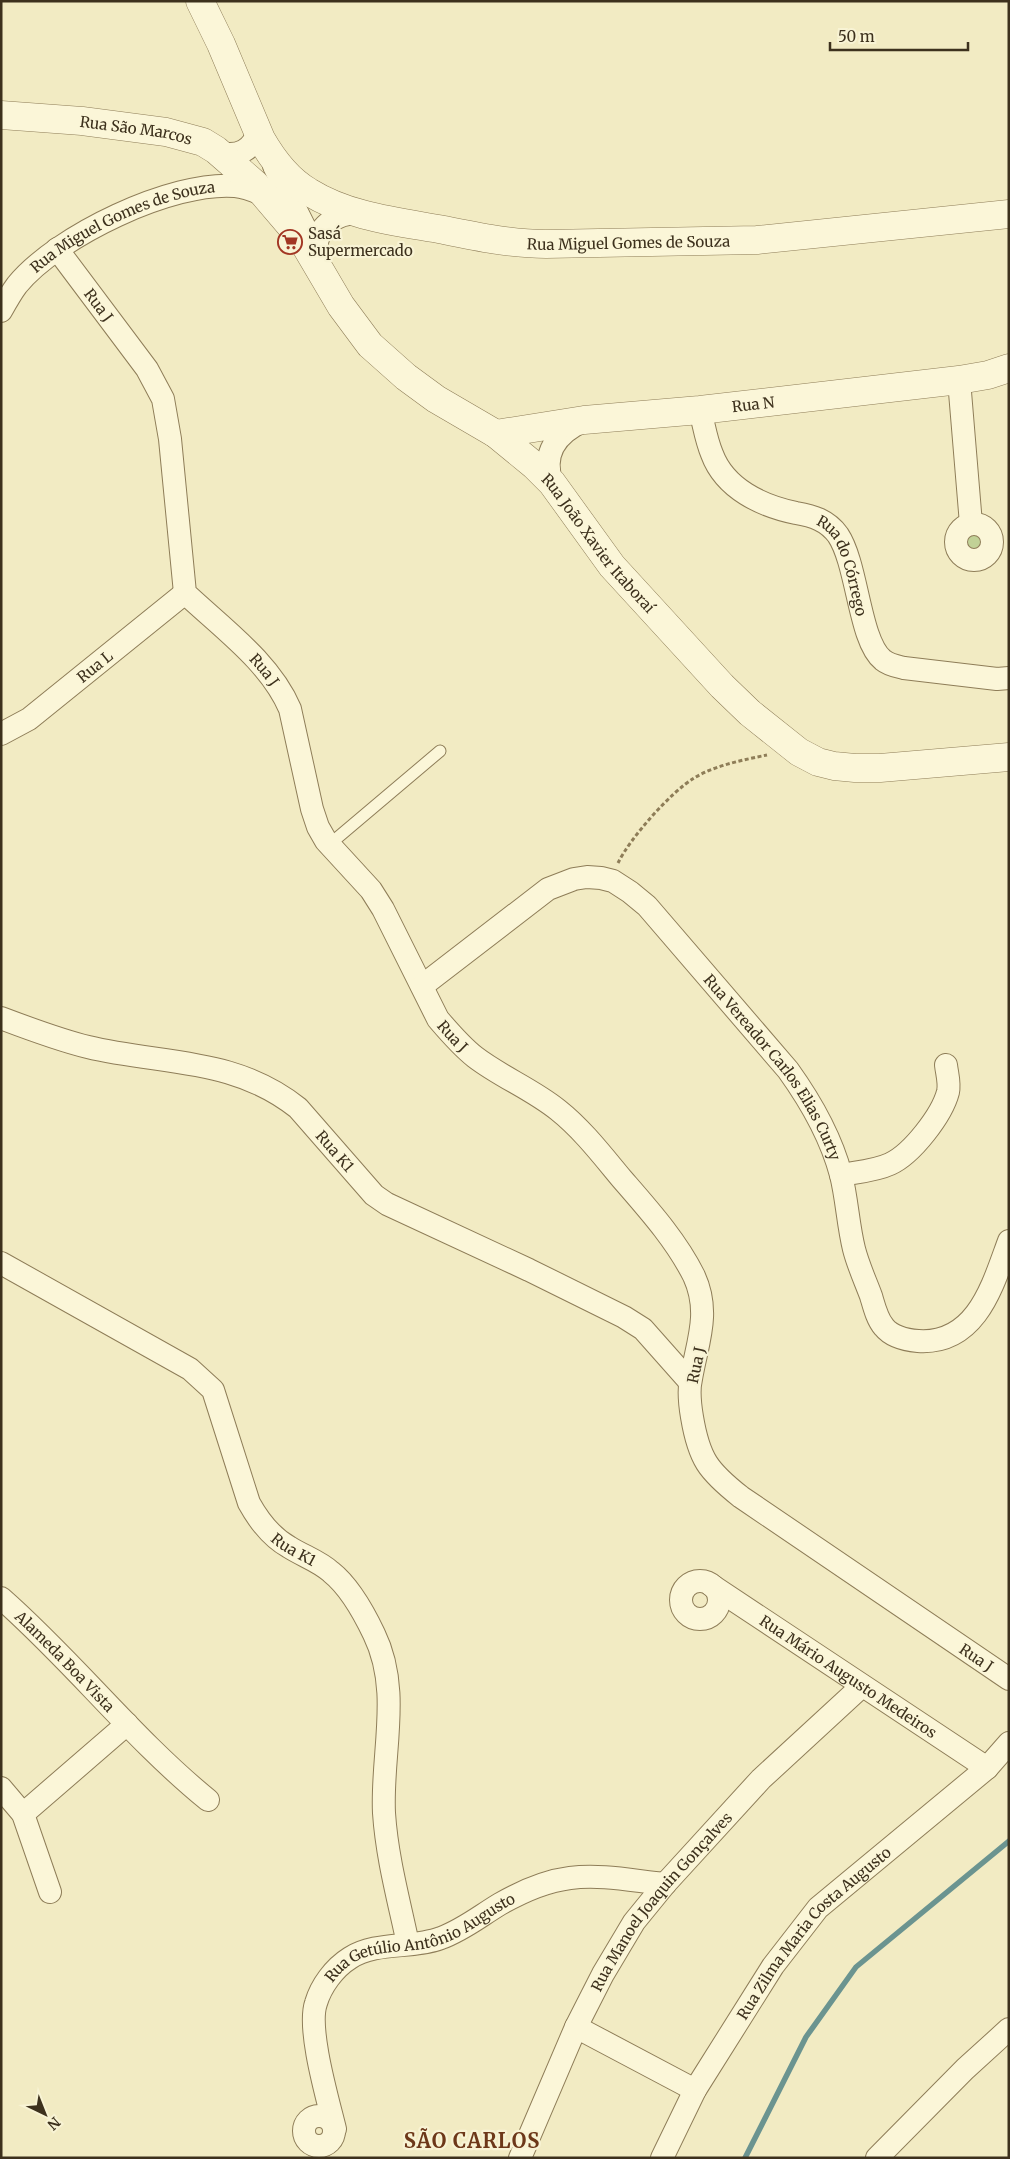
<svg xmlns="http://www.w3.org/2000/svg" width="1010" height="2159" font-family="Merriweather,serif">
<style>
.green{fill:#c1d196}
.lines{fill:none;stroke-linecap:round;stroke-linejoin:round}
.stream{stroke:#6b9490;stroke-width:5.5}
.service-casing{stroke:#8e7d58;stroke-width:13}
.minor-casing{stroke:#8e7d58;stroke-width:24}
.tertiary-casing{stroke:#8e7d58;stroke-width:29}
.path{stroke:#8e7d58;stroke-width:3;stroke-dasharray:4 2.5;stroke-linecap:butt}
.service{stroke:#fbf6d8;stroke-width:11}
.minor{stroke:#fbf6d8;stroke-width:22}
.tertiary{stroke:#fbf6d8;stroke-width:28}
.labels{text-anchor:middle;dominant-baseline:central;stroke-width:4.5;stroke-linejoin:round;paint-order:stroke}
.street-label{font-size:15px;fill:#3d311d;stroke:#f8f3d4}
.poi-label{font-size:15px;fill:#3d311d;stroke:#f8f3d4;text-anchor:start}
.district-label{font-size:20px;font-weight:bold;letter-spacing:1px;fill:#6d3819;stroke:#f8f3d4}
</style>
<rect width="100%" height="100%" fill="#f2ebc3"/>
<path class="green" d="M961 542a13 13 0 1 1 26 0a13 13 0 1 1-26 0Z"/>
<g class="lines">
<path class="stream" d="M745 2158 806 2037 856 1967 1009 1841"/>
<defs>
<path id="service" d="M330 844 440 751"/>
<g id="minor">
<path d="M220 153C239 157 252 150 258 132"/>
<path d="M274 166 310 238"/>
<path id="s1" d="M57 249 147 369 163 399 170 439 185 593C222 628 270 662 290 709L312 809 318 827 326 841 371 890 383 909 438 1019C450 1033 461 1046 475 1057 501 1077 532 1089 558 1110 582 1129 602 1155 622 1179 648 1209 676 1240 694 1276 711 1313 697 1343 691 1379 688 1391 690 1405 692 1417 699 1459 708 1471 741 1497L1009 1679"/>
<path d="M317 254C313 227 337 212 361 213"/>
<path id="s2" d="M1 311C6 302 11 293 17 285 57 236 172 181 235 186 245 187 255 191 264 195"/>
<path d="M959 380 971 524"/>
<path id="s3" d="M700 410C704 425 706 440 712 454 725 489 762 506 796 513 813 516 827 520 838 535 858 565 859 641 883 660 889 665 896 666 904 668L997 679 1009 678"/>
<path d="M552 483C541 453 557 433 583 421"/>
<circle cx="974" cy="542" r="18"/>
<path id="s4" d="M1 734 29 719 185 593"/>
<path id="s5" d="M422 986 548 889 574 879 587 877 601 878 613 881 630 892 647 906 788 1070C811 1102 831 1137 841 1175 847 1199 848 1225 854 1249 858 1265 865 1280 871 1296 874 1306 877 1319 884 1327 892 1337 906 1340 918 1341 977 1345 993 1284 1009 1241"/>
<path id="s6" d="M1 1018C30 1029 59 1040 88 1047 163 1065 234 1057 298 1108L374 1195 387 1204 529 1270 624 1317 643 1329 690 1382"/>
<path d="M841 1175C857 1172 875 1171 890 1164 912 1154 942 1115 948 1092 950 1083 947 1074 946 1065"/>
<path id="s7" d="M1 1263 190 1369 213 1390 249 1503C259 1521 271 1537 289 1547 303 1556 319 1561 331 1572 350 1587 364 1613 374 1634 402 1691 381 1753 384 1813 387 1858 399 1901 408 1944"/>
<circle cx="700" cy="1600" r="19"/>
<path id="s8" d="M711 1585 987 1768"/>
<path id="s9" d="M1 1598C74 1662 133 1739 208 1800"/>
<path d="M1 1788 23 1814 50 1892"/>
<path d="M23 1814 127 1724"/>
<path d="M576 2027 695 2090"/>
<circle cx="319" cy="2131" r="15"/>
<path id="s10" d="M335 2129C328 2100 307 2029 316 2003 321 1986 334 1968 350 1958 376 1941 413 1949 441 1938 463 1930 480 1916 500 1904 521 1892 546 1881 570 1878 601 1874 634 1881 665 1884"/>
<path id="s11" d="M520 2158 576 2027 603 1974 634 1922 665 1884 761 1779 862 1686"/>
<path id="s12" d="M662 2158 695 2090 773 1966 818 1908 987 1768 1009 1743"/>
<path d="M877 2158 965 2069 1009 2029"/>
</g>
<g id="tertiary">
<path id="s13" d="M200 1 221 44 261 139C273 160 288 180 309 192 349 217 400 222 444 230 478 237 512 244 546 244L757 240 1009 214"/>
<path id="s14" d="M1 115 82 121 166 132 203 142 216 150 255 184 301 238 341 306 370 345 406 377 436 399 496 434 535 466 552 483 612 566 722 686 750 713 799 752 818 762 834 766 855 768H880L1009 757"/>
<path id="s15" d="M496 434 584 420 700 410 959 380 988 375 1009 368"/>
</g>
</defs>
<use href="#service" class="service-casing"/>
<use href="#minor" class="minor-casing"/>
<use href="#tertiary" class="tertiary-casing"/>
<path class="path" d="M618 863C630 838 671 792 694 778 716 765 743 760 767 755"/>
<use href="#service" class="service"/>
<use href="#minor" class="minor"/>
<use href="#tertiary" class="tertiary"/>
</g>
<defs>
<symbol id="supermarket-ring" viewBox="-11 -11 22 22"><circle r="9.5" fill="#f8f3d4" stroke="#a23623" stroke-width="1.5"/><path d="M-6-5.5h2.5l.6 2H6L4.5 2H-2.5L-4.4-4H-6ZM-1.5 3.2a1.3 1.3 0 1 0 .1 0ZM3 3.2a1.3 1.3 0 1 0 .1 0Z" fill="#a23623"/></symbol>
</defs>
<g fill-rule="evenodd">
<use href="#supermarket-ring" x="276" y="228" width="28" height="28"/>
</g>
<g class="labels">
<g class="street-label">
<text stroke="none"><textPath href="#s14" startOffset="136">Rua São Marcos</textPath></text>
<text stroke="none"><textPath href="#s2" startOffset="154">Rua Miguel Gomes de Souza</textPath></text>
<text stroke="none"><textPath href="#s13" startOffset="550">Rua Miguel Gomes de Souza</textPath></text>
<text stroke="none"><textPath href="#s1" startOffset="70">Rua J</textPath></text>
<text stroke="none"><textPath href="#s15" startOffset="259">Rua N</textPath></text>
<text stroke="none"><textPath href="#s14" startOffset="775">Rua João Xavier Itaboraí</textPath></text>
<text stroke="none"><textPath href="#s3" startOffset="231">Rua do Córrego</textPath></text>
<text stroke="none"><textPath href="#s4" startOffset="116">Rua L</textPath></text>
<text stroke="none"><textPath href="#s1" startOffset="490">Rua J</textPath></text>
<text stroke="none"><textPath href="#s1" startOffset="909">Rua J</textPath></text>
<text stroke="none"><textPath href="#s5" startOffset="474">Rua Vereador Carlos Elias Curty</textPath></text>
<text stroke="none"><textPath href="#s6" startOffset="370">Rua K1</textPath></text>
<text transform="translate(696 1365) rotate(-78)">Rua J</text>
<text stroke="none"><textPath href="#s7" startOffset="432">Rua K1</textPath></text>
<text stroke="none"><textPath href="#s1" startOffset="1779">Rua J</textPath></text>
<text stroke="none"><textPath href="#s9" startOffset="90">Alameda Boa Vista</textPath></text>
<text stroke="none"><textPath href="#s8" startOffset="165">Rua Mário Augusto Medeiros</textPath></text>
<text stroke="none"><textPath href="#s11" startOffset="295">Rua Manoel Joaquin Gonçalves</textPath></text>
<text stroke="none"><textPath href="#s12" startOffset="274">Rua Zilma Maria Costa Augusto</textPath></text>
<text stroke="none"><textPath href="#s10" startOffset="259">Rua Getúlio Antônio Augusto</textPath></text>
</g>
<g class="poi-label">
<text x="308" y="233">Sasá<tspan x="308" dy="17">Supermercado</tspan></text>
</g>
<g class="district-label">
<text x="472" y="2140">SÃO CARLOS</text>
</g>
</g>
<rect width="1010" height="2159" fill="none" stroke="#3d311d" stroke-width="5"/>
<g transform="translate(45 2114) rotate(137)" stroke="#f8f3d4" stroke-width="4" paint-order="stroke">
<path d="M0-4L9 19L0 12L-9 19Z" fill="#3d311d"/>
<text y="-8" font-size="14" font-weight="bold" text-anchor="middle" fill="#3d311d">N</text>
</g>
<path d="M830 42v8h138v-8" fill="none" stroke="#3d311d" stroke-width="2.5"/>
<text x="838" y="42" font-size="15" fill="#3d311d" stroke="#f8f3d4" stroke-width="4" paint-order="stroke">50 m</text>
</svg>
